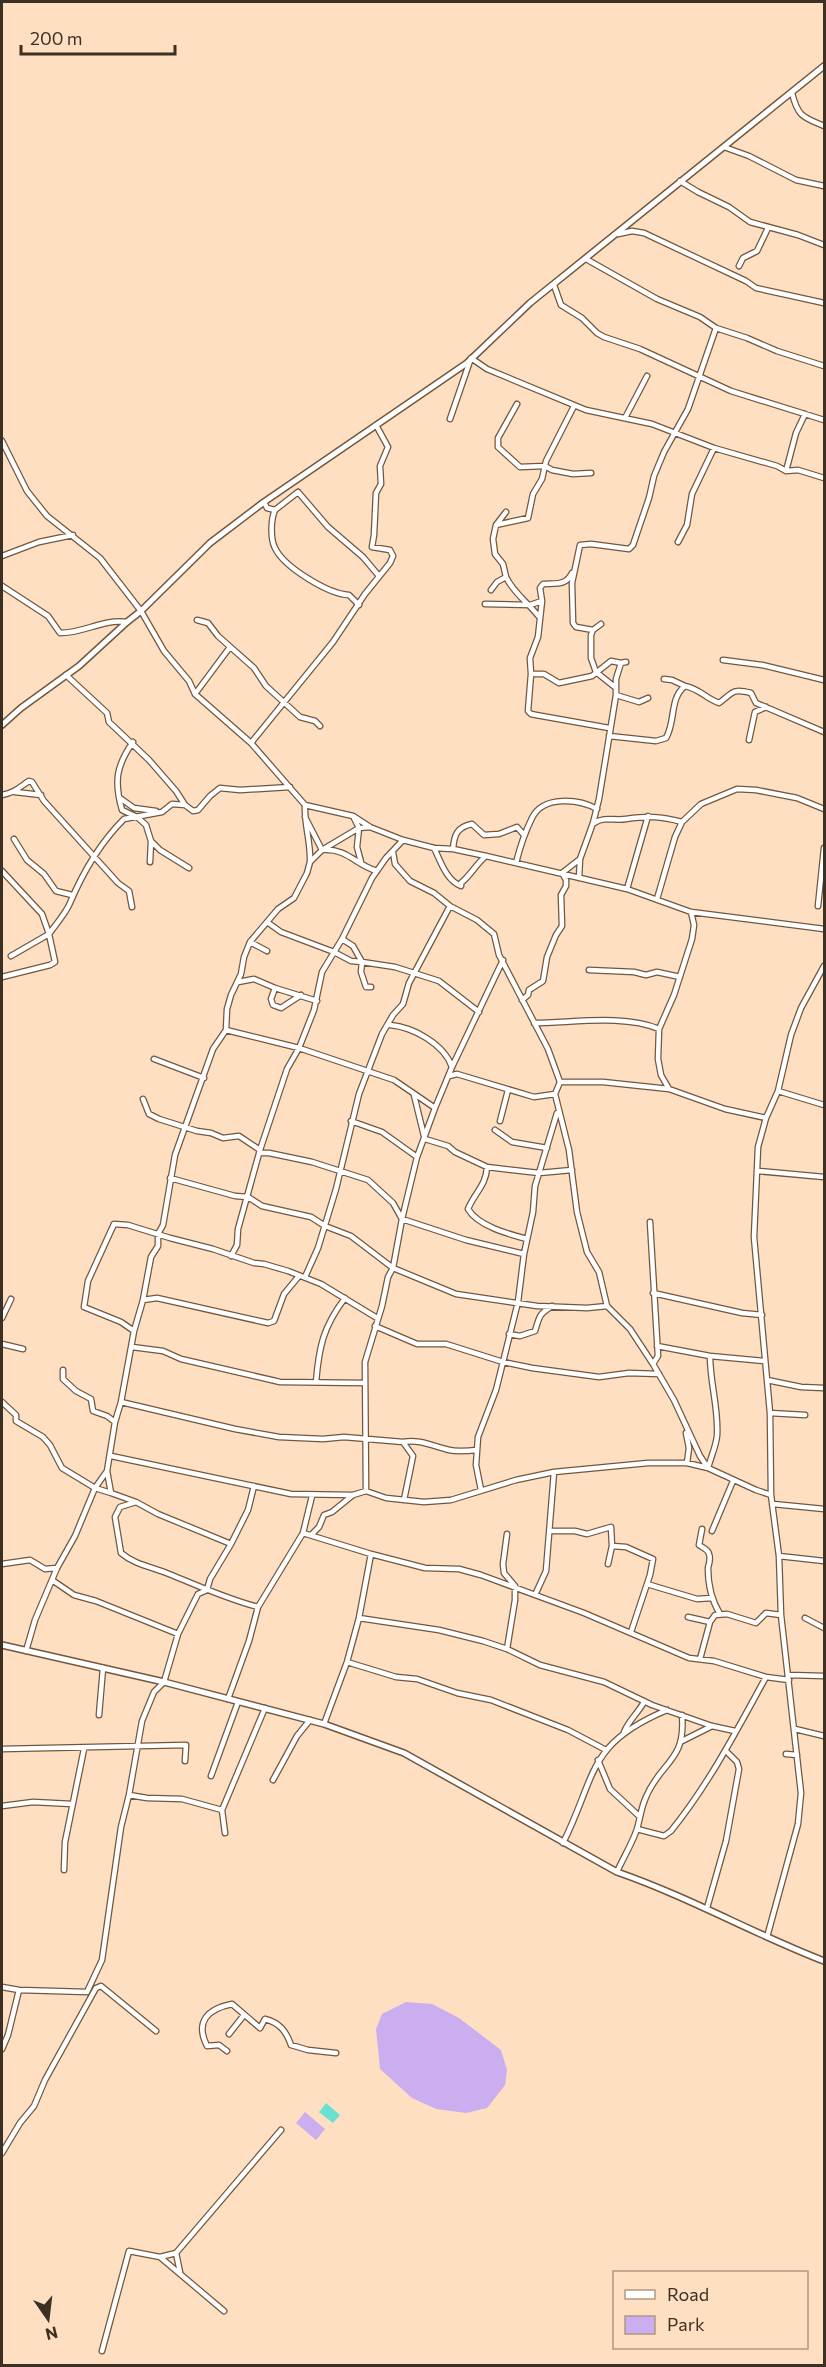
<svg xmlns="http://www.w3.org/2000/svg" width="826" height="2367" font-family="Commissioner,sans-serif">
<style>
.green{fill:#cbaeef}
.water{fill:#68e0d2}
.lines{fill:none;stroke-linecap:round;stroke-linejoin:round}
.minor-casing{stroke:#72573e;stroke-width:7}
.tertiary-casing{stroke:#72573e;stroke-width:8}
.minor{stroke:#fff;stroke-width:4.5}
.tertiary{stroke:#fff;stroke-width:5}
</style>
<rect width="100%" height="100%" fill="#ffdfc1"/>
<path class="green" d="M406 2002 432 2004 459 2018 501 2050 507 2070 505 2085 487 2108 466 2113 436 2109 412 2098 380 2069 376 2029 382 2014Z
M305 2112 325 2129 316 2140 296 2123Z"/>
<path class="water" d="M326 2103 340 2115 333 2123 319 2112Z"/>
<g class="lines">
<defs>
<path id="minor" d="M792 93C798 117 803 117 824 126
M724 147 749 156 796 180 824 186
M680 181 698 192 729 207 750 222 798 235 824 245
M618 234 632 231 644 233 746 281 756 288 824 303
M586 259 657 299 700 317 716 328
M739 266 743 258 757 251 768 228
M554 285 561 305 582 318 597 333 604 337 640 349 731 391 824 420
M517 404 498 438V447L520 467 545 466 552 470 573 474 591 473
M625 418 647 376
M450 419 471 358 487 369 586 410 652 424 714 448 777 466 786 471 798 470 824 478
M2 441 27 491 47 516 100 558 141 611 164 651 189 681 195 694 251 743 305 805 353 816 370 827 403 840 434 848 453 849 486 856 627 889 691 912 824 929
M786 471 796 433 805 414
M264 502 267 508 275 510C271 519 270 538 275 548 284 567 328 594 349 595L359 605
M275 510 298 492 328 527 363 557 379 576
M496 525 528 518 533 494 542 479 546 461 574 406
M678 542 687 525 692 494 714 448
M2 556 39 542 73 535
M572 573C566 586 556 583 543 584L540 588 542 601 538 637 530 658 531 674 528 711 531 714 536 715 609 728
M506 577C514 594 529 603 540 618
M2 586 48 616 60 633C85 633 101 619 127 622
M491 590 497 582 506 577 503 564 495 554 493 539 496 525 506 512
M485 604 530 605 542 601
M197 620 208 623 218 636 254 668 266 686 300 717 315 721 320 726
M601 624 593 630 591 635V658L596 672 616 688
M593 630 576 627 573 623 572 583 580 545 591 544 629 549 633 545 649 498 654 476 664 452 688 409 716 328 747 338 777 351 824 366
M723 660 762 665 824 680
M531 674H544L559 683 592 676 611 661 621 663
M66 675 107 713 109 722 149 760 176 791 185 805
M664 679 672 680 685 686
M195 694 230 647
M616 695 639 702 648 698
M609 736 656 741 666 738C676 721 669 699 685 686 700 689 705 698 719 703 733 693 731 688 751 693L756 703 824 732
M749 740 755 712 766 707
M133 742C116 766 114 782 122 810L137 817 146 825 151 841 160 850 189 868
M251 743 333 642 365 594 390 563 393 556 390 550 372 547 374 535 376 493 381 484 380 466 388 447 376 425
M15 792 41 795
M2 795C16 792 18 788 29 781L32 782 44 801 118 883 129 891 132 907
M120 798 134 808 156 811
M305 805C304 824 311 843 310 862
M305 817 322 850C348 848 355 865 377 871
M354 818 359 828 357 847 361 862
M594 823C605 816 614 821 626 819 648 816 660 816 682 822
M14 839 27 860 44 874 56 891 72 895
M434 848C441 862 446 880 461 886V883C471 875 476 864 486 856
M453 849C454 835 457 827 472 824L484 835 499 834 517 827 524 835
M393 852 395 864 410 881 434 893 450 906 477 920 494 934 499 955 548 1049 560 1082 555 1094 569 1150 577 1212 587 1252 599 1272 607 1306 630 1329 653 1364 674 1400 700 1456 708 1468 756 1490 771 1495
M150 862 151 841
M516 863C520 847 525 832 532 818 543 795 579 799 597 809
M2 871 42 914 49 934 11 956
M579 878 580 859 593 823 599 799 616 695V679L621 663 626 662
M627 889 648 816
M657 899 675 837 682 822 701 804 737 789 756 790 797 798 824 809
M818 906 824 848
M691 912 694 925 692 939 674 995 659 1029 658 1059 661 1075 669 1089 725 1109 766 1118
M267 922 281 932 334 952 351 961 362 962 361 972 366 987H371
M342 939 353 946 362 962 395 967 439 981 479 1012
M250 942 267 951
M589 970 634 972 646 975 657 972 680 977
M2 977 50 965 55 962 49 934C56 924 66 913 70 903 83 872 100 843 124 819L162 812 172 804 185 805 193 811 198 810 210 796 220 788 240 790 290 787
M238 982 254 979 275 988
M301 995 281 1008 273 1005 271 999 275 988 317 1001
M522 1000 528 995 529 990 543 981 547 957 556 935 562 926 561 895 566 886V880L562 873 580 859
M534 1023C572 1023 623 1014 659 1029
M390 1025C413 1027 444 1044 452 1067
M226 1030 299 1048 394 1080 435 1108 452 1067 503 960
M154 1059 204 1078
M449 1076 457 1074 534 1097 555 1094
M560 1082H603L669 1089
M778 1091 824 1105
M414 1095 424 1136
M143 1099 149 1114 159 1119 197 1131 211 1133 223 1138 239 1136 260 1150
M351 1121 382 1132 417 1157
M500 1121 508 1090
M495 1130 512 1142 547 1148
M425 1139 448 1146 455 1152 487 1167 539 1173 557 1113
M260 1153H269L312 1162 368 1180 393 1203 402 1219 466 1240 524 1254
M487 1167C486 1186 475 1192 468 1209 478 1226 508 1234 527 1239
M758 1171 824 1177
M170 1178 235 1196 248 1197 262 1206 311 1217 325 1226 351 1236 393 1268 456 1294 537 1306 587 1308 607 1306
M650 1222 658 1356 653 1364
M231 1256 237 1245 238 1229 260 1150 287 1069 299 1048 314 1010 322 972 342 939 372 878 386 858 403 840
M305 1277 318 1248 336 1189 359 1094 382 1034 393 1015 403 1004 409 983 450 906
M653 1293 742 1313 762 1315
M143 1300 157 1298 268 1323 274 1321 284 1294 299 1276
M2 1318 11 1299
M375 1326 417 1344H446L503 1362 532 1368 599 1377 629 1373 659 1374
M134 1331 121 1322 84 1307 88 1281 114 1224 128 1225 170 1238 213 1249 254 1263 264 1264 288 1271 321 1284 377 1318
M509 1334 520 1336 535 1331C540 1316 538 1315 552 1306
M2 1344 23 1349
M657 1346 710 1356 765 1361
M132 1347 163 1351 181 1359 280 1382 364 1383
M767 1380 801 1387 824 1388
M316 1382C319 1347 323 1327 345 1298
M2 1402 16 1415V1421L43 1437 50 1445 62 1468 95 1488 111 1493
M121 1402 235 1429 279 1437 323 1439 344 1437 403 1442 413 1456 404 1500
M770 1413 805 1415
M115 1422 121 1402 134 1331 143 1300 151 1257 158 1246V1234L163 1225 175 1155 213 1049 226 1030 227 1009 231 995 241 974 244 957 250 942 278 909 294 898 307 873 310 862 322 850 359 828 370 827
M686 1433 689 1448 687 1463
M403 1442C420 1439 432 1446 449 1450 458 1452 468 1451 477 1450
M111 1456 291 1494 353 1495 366 1491 386 1498 424 1502 451 1500 516 1480 554 1472 648 1463H687L708 1468C711 1457 716 1446 717 1436 719 1410 710 1383 710 1356
M107 1471 111 1493 136 1502 158 1514 231 1544 210 1579 207 1590
M481 1490 476 1465 478 1437 496 1390 518 1302 524 1254 533 1212 535 1186 539 1173 572 1170
M366 1491 365 1362 382 1306 388 1277 393 1268 402 1219 417 1157 435 1108
M136 1502 120 1507 115 1517 121 1553C135 1565 153 1567 169 1574 199 1586 227 1599 258 1607
M773 1504 824 1509
M702 1529 699 1545C703 1548 708 1549 709 1554 711 1559 709 1563 708 1568 708 1584 712 1601 720 1614
M550 1531H575L587 1534 611 1527 612 1546 608 1564
M712 1531 733 1481
M303 1533 312 1496
M311 1535 319 1527 324 1515 332 1512 353 1495
M231 1544 248 1510 254 1486
M612 1546 626 1547 653 1559 650 1575 631 1632
M779 1556 824 1561
M2 1564 30 1560 45 1569 57 1568
M52 1580 74 1595 96 1601 178 1634
M647 1584 697 1599 712 1598
M535 1595 546 1571 554 1472
M688 1617 710 1622
M359 1618 439 1630 483 1641 507 1649 540 1665 604 1682 652 1705 712 1726 735 1731
M805 1618 824 1628
M507 1649 515 1600V1586L504 1573 503 1564 507 1534
M26 1651 35 1620 57 1568 75 1536 95 1488 107 1471 115 1422 107 1416 93 1411 91 1399 76 1391 63 1379V1370
M700 1659 710 1622 715 1615 727 1614 756 1623 766 1613 781 1615
M347 1662 396 1677 417 1679 457 1693 491 1700 568 1730 606 1750
M789 1675 824 1676
M228 1699 249 1641 258 1607 303 1533 371 1554 425 1568 459 1569 481 1575 584 1613 689 1658 714 1661 766 1677 789 1680
M99 1715 103 1668
M324 1724 347 1662 359 1618 371 1554
M795 1729 824 1736
M624 1732C629 1720 638 1713 644 1702
M682 1741 712 1726
M2 1749 186 1745 185 1761
M786 1754 797 1755
M598 1760 610 1789 639 1816
M211 1776 238 1702
M273 1780 297 1736 310 1720
M129 1795 147 1798 182 1799 222 1810
M2 1806 33 1802 72 1804
M637 1829 664 1836 671 1831C709 1784 737 1730 766 1677
M225 1833 222 1810 265 1708
M563 1843C597 1775 586 1744 667 1710
M64 1870 65 1842 84 1749
M617 1872C623 1858 632 1844 637 1829 640 1819 641 1808 646 1797 661 1761 686 1762 682 1715
M707 1908 726 1841 739 1769 737 1762 726 1751
M767 1937 798 1824 801 1793 781 1615 779 1556 771 1495 770 1413 754 1237 758 1147 766 1118 778 1091 791 1035 801 1008 824 966
M2 1987 19 1990 87 1992 102 1960 121 1827 129 1795 142 1721 154 1692 164 1682 178 1634 198 1594 207 1590
M229 2034 244 2015
M2 2049 8 2035 19 1990
M227 2051 219 2045 207 2046C195 2022 207 2009 232 2004L260 2028 265 2019C280 2023 286 2031 291 2045L308 2050 336 2053
M2 2153 20 2123 34 2106 45 2080 96 1988 101 1986 156 2031
M176 2253 180 2272
M160 2257 176 2253 281 2130
M102 2351 129 2251 160 2257 224 2311"/>
<path id="tertiary" d="M2 725 21 708 79 666 127 622 141 611 210 543 264 502 467 363 530 303 824 66
M2 1645 164 1682 324 1724 404 1753 617 1872C689 1897 754 1934 824 1961"/>
</defs>
<use href="#minor" class="minor-casing"/>
<use href="#tertiary" class="tertiary-casing"/>
<use href="#minor" class="minor"/>
<use href="#tertiary" class="tertiary"/>
</g>
<rect width="826" height="2367" fill="none" stroke="#3c3025" stroke-width="6"/>
<rect x="613" y="2271" width="195" height="78" fill="#ffdfc1" stroke="#b19983" stroke-width="1.5"/>
<rect x="625" y="2290" width="30" height="9" fill="#ffffff" stroke="#b19983" stroke-width="1.5"/>
<text x="667" y="2301" font-size="18" fill="#3c3025">Road</text>
<rect x="625" y="2316" width="30" height="18" fill="#cbaeef" stroke="#b19983" stroke-width="1.5"/>
<text x="667" y="2331" font-size="18" fill="#3c3025">Park</text>
<g transform="translate(48 2319) rotate(166)" stroke="#ffdfc1" stroke-width="4.5" paint-order="stroke">
<path d="M0-4.5L10 22L0 15L-10 22Z" fill="#3c3025"/>
<text y="-9" font-size="16" font-weight="bold" text-anchor="middle" fill="#3c3025">N</text>
</g>
<path d="M21 45v9h154v-9" fill="none" stroke="#3c3025" stroke-width="3"/>
<text x="30" y="45" font-size="18" fill="#3c3025" stroke="#ffdfc1" stroke-width="4.5" paint-order="stroke">200 m</text>
</svg>
